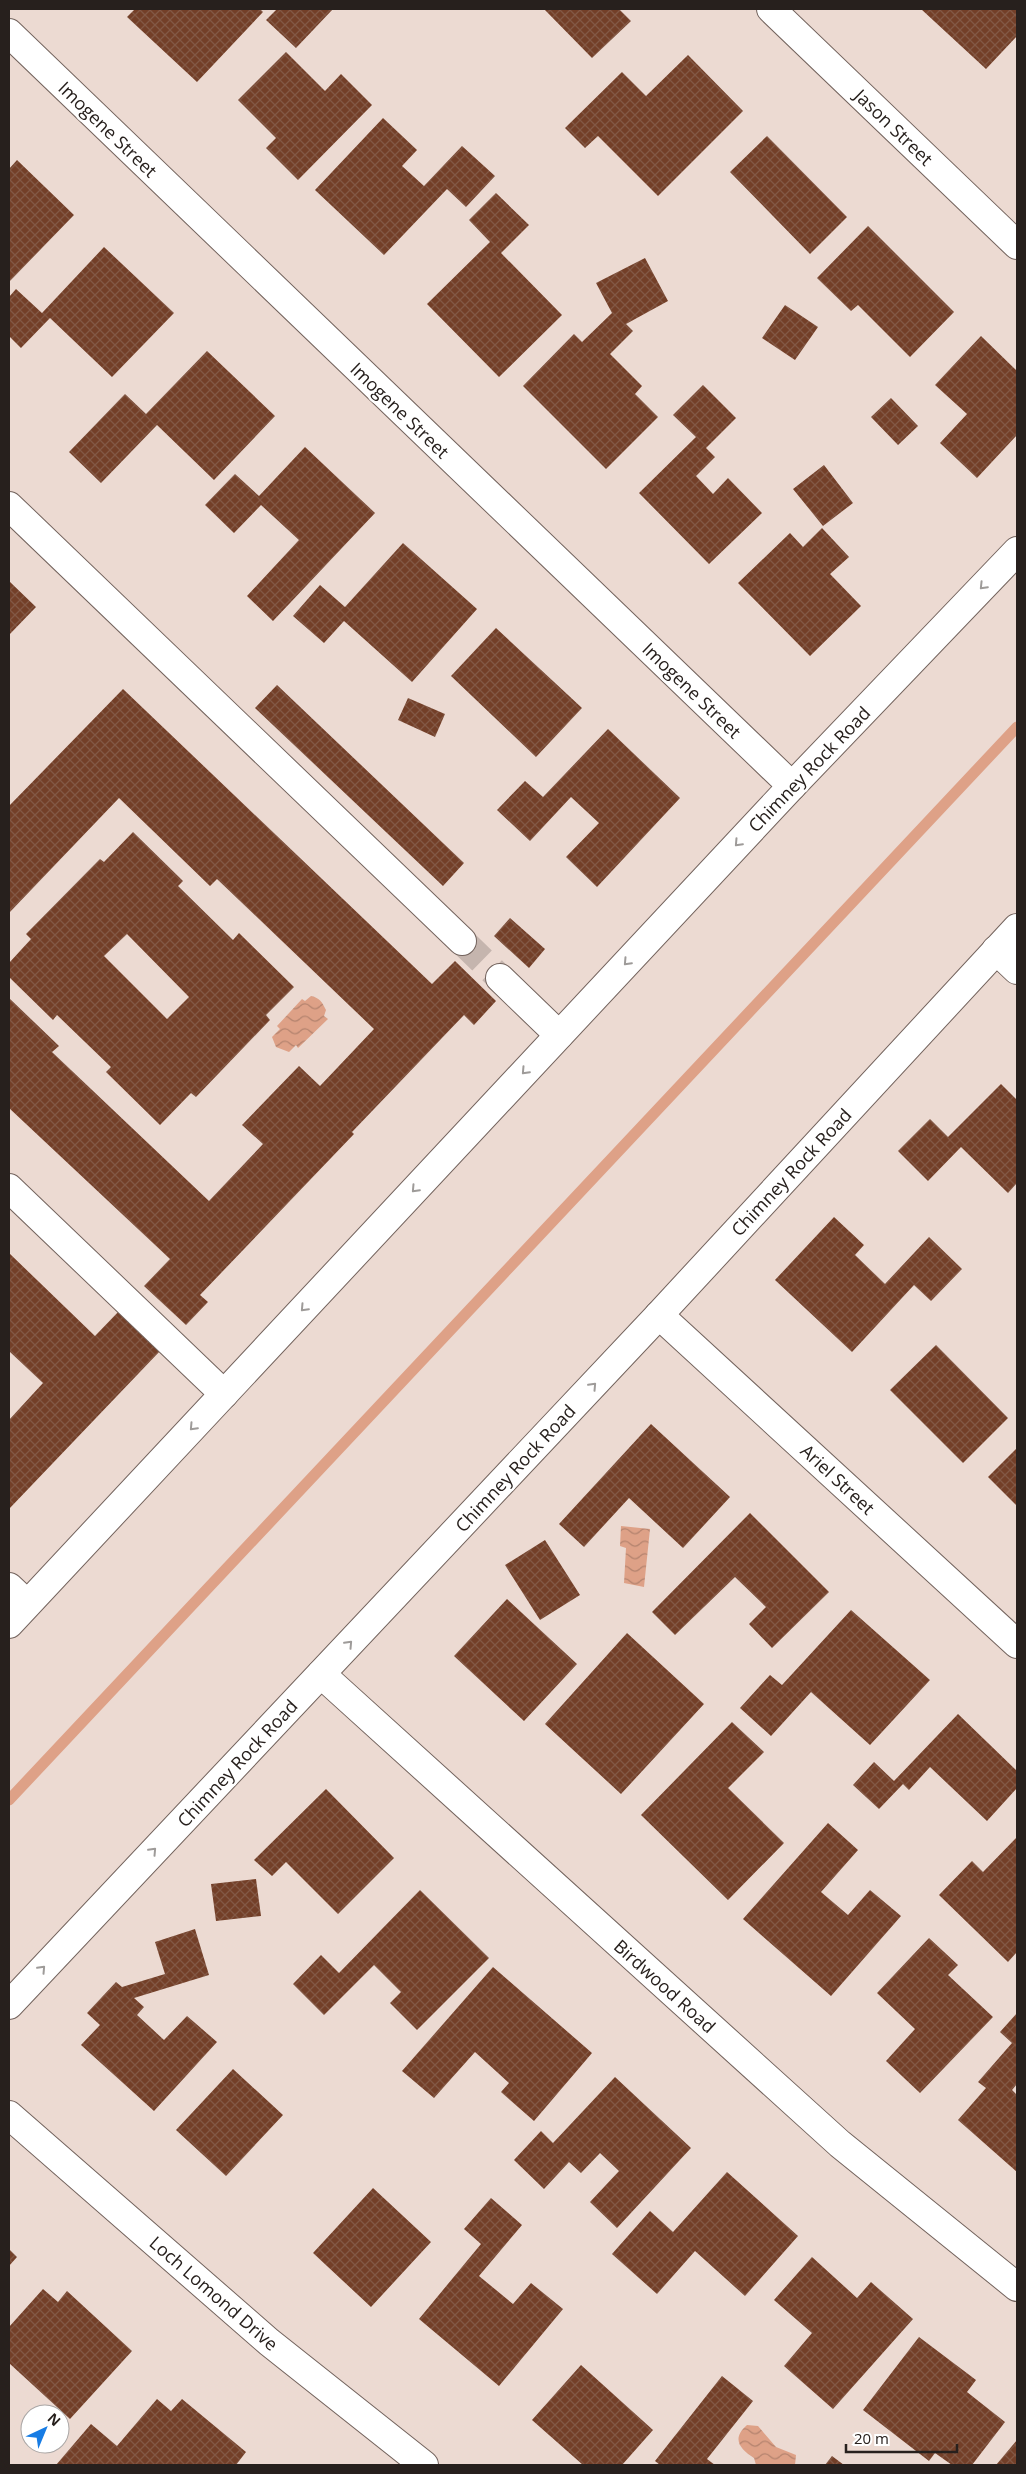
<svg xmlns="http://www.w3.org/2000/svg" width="1026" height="2474" font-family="'Open Sans',sans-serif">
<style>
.water{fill:url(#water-waves)}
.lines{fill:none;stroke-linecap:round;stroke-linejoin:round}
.stream{stroke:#dea187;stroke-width:11}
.building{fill:url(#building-cross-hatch);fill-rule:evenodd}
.minor-tunnel{stroke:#c5b5ae;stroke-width:28;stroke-dasharray:28 14;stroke-linecap:butt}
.minor-casing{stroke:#73635d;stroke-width:30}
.major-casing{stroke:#73635d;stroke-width:30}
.minor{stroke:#fff;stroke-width:28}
.major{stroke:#fff;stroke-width:28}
.oneway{stroke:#9e9b99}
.labels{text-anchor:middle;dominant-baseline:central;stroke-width:5;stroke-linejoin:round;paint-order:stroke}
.street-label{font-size:18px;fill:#27201d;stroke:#fff}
</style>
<defs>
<pattern id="water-waves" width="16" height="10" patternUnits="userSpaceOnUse" patternTransform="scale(1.25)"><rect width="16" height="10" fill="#dea187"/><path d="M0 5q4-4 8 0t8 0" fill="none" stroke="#b4836e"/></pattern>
<pattern id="building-cross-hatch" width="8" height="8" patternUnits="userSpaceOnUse" patternTransform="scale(1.25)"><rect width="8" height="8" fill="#733f28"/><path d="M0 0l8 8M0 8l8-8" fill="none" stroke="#825845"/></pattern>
</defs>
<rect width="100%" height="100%" fill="#ecdad2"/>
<path class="water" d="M311 996C320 998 322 1002 326 1010L324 1016 328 1019 298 1048 296 1045 289 1052 276 1047 272 1037 280 1029 277 1026 302 999 305 1001Z
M621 1526 650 1529 644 1587 624 1583 626 1548 620 1546Z
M747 2425 758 2426 776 2447 796 2455 795 2465H756L754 2458C740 2449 731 2439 747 2425Z"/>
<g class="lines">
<path class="stream" d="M9 1800 1017 727"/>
</g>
<path class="building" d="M135 9H260L263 12 197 82 127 17Z
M277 9H333L296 48 266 20Z
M544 9H619L631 21 592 58Z
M921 9H1017V36L986 69Z
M286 52 325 91 341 74 372 105 298 180 266 148 276 138 238 100Z
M688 55 743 111 658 196 598 136 585 148 565 128 622 72 646 96Z
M383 118 417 150 402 166 424 186 462 146 495 176 466 207 447 189 384 255 315 190Z
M767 136 847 217 810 254 730 172Z
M17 160 74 215 9 282V169Z
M496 193 529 225 501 253 562 315 499 377 427 304 490 242 469 220Z
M868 226 954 312 910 357 858 305 851 311 817 278Z
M104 247 174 313 112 377 50 318 21 348 9 336V297L16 289 42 313Z
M645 258 668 301 626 324 633 331 610 354 642 386 635 394 658 417 606 469 523 386 574 334 582 342 612 313 596 283Z
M785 305 818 327 795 360 762 338Z
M981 336 1017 371V435L977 478 940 443 967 414 935 385Z
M207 351 275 416 214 480 157 425 101 483 69 452 125 394 146 414Z
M703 385 736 418 706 448 715 457 696 476 713 494 728 478 762 513 709 564 639 493 696 437 673 415Z
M891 398 918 426 898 445 871 417Z
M305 447 375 513 273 621 247 596 299 540 261 505 234 533 205 505 235 474 259 496Z
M824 465 853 503 823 526 793 489Z
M822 528 849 557 830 574 861 606 810 656 738 583 790 533 803 547Z
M403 543 477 609 412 682 344 621 324 643 293 616 320 585 345 607Z
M9 581 36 607 9 635Z
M496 628 582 708 536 757 451 676Z
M277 685 464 863 443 886 255 708Z
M123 689 432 984 455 961 496 1001 474 1025 464 1015 352 1132 354 1134 200 1295 208 1302 186 1325 144 1286 170 1259 9 1108V998L59 1046 52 1052 209 1201 263 1144 242 1125 299 1066 320 1086 374 1029 217 879 210 886 119 798 9 913V806Z
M408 698 445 714 435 737 398 720Z
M608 729 680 798 597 887 566 857 599 823 571 797 530 841 497 810 525 781 543 797Z
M133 832 183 881 178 886 233 940 239 933 294 987 266 1015 270 1020 196 1097 191 1093 160 1125 106 1072 111 1067 57 1015 53 1020 9 977V963L31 939 26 934 100 859 104 862ZM127 934 189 997 167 1019 104 956Z
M510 918 545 949 529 968 494 936Z
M1001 1084 1017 1100V1183L1008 1193 961 1147 928 1181 898 1151 930 1119 948 1137Z
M834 1217 864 1245 855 1255 885 1284 929 1237 962 1269 931 1301 914 1285 852 1352 775 1280Z
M9 1253 95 1336 119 1311 160 1351 9 1509V1420L43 1383 9 1351Z
M936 1345 1008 1418 963 1463 890 1390Z
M651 1424 730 1497 683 1548 629 1498 584 1547 559 1524Z
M1017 1448V1506L988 1477Z
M750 1513 829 1592 772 1648 749 1624 766 1607 735 1577 675 1635 652 1612Z
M545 1540 580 1595 540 1620 505 1565Z
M507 1599 577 1664 524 1721 454 1656Z
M851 1610 930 1680 870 1745 811 1692 771 1736 740 1708 770 1675 782 1685Z
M627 1633 704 1704 621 1794 545 1724Z
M958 1714 1017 1771V1788L987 1821 930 1767 909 1790 903 1784 879 1809 853 1785 874 1762 894 1781Z
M732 1722 764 1752 728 1788 784 1843 728 1900 641 1815Z
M326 1789 394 1858 338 1914 286 1862 272 1876 254 1860Z
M828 1823 858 1850 821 1892 848 1915 870 1890 901 1916 831 1996 743 1919Z
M1017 1837V1952L1008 1962 939 1895 972 1861 983 1872Z
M256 1879 261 1916 216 1921 211 1884Z
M420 1890 489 1958 417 2030 390 2003 401 1992 374 1965 324 2015 293 1984 321 1955 339 1973Z
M195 1929 209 1975 134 1998 144 2007 137 2015 164 2040 187 2016 217 2042 154 2111 81 2045 100 2025 87 2013 116 1982 122 1987 165 1974 155 1942Z
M929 1938 958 1965 948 1975 993 2017 920 2093 886 2061 915 2029 877 1993Z
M493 1967 592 2053 534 2121 501 2092 509 2083 475 2052 434 2098 402 2071Z
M1017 2013V2084L1012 2090 1017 2095V2172L958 2120 986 2088 978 2082 1012 2043 1000 2032Z
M233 2069 283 2115 226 2176 176 2130Z
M615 2077 691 2148 617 2228 590 2202 619 2171 600 2153 581 2173 569 2162 544 2189 514 2160 541 2131 553 2143Z
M727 2172 798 2236 745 2296 695 2251 657 2294 612 2254 650 2211 673 2232Z
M373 2188 431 2242 371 2307 313 2253Z
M491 2198 522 2225 479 2276 513 2304 531 2283 563 2309 499 2386 419 2319 481 2244 464 2229Z
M9 2249 17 2257 9 2266Z
M812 2257 857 2298 871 2282 913 2319 833 2409 784 2366 812 2333 774 2300Z
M43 2289 58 2302 67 2291 132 2351 70 2419 9 2363V2327Z
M919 2337 976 2380 967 2392 1005 2422 972 2465H952L935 2453 929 2461 863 2410Z
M581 2365 653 2430 622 2465H583L532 2420Z
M722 2376 753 2401 707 2459 715 2465H660L655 2461Z
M157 2399 171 2411 182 2399 246 2452 236 2465H56L91 2424 117 2446Z
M1017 2440V2465H996Z
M832 2456 844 2465H825Z"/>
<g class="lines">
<path class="minor-tunnel" d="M462 941 500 978"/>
<defs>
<path id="minor" d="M771 9 1017 245
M9 33 792 786
M9 506 462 941
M996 950 1017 970
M500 978 559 1035
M9 1188 224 1394
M659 1315 1017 1644
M9 1587 27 1604
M321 1674 840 2144 1017 2287
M9 2115 269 2342 424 2465"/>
<path id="major" d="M9 1624 792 786 1017 551
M9 2005 659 1315 1017 928"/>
</defs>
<use href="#minor" class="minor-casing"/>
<use href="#major" class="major-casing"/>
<use href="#minor" class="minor"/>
<use href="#major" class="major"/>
</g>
<defs><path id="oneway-chevron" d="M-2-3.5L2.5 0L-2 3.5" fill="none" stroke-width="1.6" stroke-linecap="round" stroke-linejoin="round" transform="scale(1.25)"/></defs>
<g class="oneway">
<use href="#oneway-chevron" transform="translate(983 586) rotate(134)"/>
<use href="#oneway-chevron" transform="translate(738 843) rotate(133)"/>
<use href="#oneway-chevron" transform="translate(627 962) rotate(133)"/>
<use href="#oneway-chevron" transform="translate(525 1071) rotate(133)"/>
<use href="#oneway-chevron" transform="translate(415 1189) rotate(133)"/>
<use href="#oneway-chevron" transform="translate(304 1308) rotate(133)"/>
<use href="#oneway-chevron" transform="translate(593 1386) rotate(-47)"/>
<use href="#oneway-chevron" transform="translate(193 1427) rotate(133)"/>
<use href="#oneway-chevron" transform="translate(349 1644) rotate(-47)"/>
<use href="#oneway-chevron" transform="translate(153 1851) rotate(-47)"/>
<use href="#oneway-chevron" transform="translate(42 1969) rotate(-47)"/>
</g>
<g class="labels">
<g class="street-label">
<text transform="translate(894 127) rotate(44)">Jason Street</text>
<text transform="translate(108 129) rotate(44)">Imogene Street</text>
<text transform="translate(400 410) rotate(44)">Imogene Street</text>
<text transform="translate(692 690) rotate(44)">Imogene Street</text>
<text transform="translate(809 769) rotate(-46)">Chimney Rock Road</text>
<text transform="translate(791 1172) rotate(-47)">Chimney Rock Road</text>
<text transform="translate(515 1468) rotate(-47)">Chimney Rock Road</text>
<text transform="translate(838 1479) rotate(43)">Ariel Street</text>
<text transform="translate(237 1763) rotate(-47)">Chimney Rock Road</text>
<text transform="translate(665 1986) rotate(42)">Birdwood Road</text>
<text transform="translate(214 2293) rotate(41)">Loch Lomond Drive</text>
</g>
</g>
<rect width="1026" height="2474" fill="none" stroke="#27201d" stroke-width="20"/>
<g transform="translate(45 2429) rotate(44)"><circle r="24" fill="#ffffff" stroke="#a9a6a5"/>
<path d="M0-4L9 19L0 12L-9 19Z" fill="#177ce4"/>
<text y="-8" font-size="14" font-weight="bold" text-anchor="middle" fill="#27201d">N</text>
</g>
<path d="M846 2444v8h111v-8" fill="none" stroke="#27201d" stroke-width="2.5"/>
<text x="854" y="2444" font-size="15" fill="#27201d" stroke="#ffffff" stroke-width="4" paint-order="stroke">20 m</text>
</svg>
